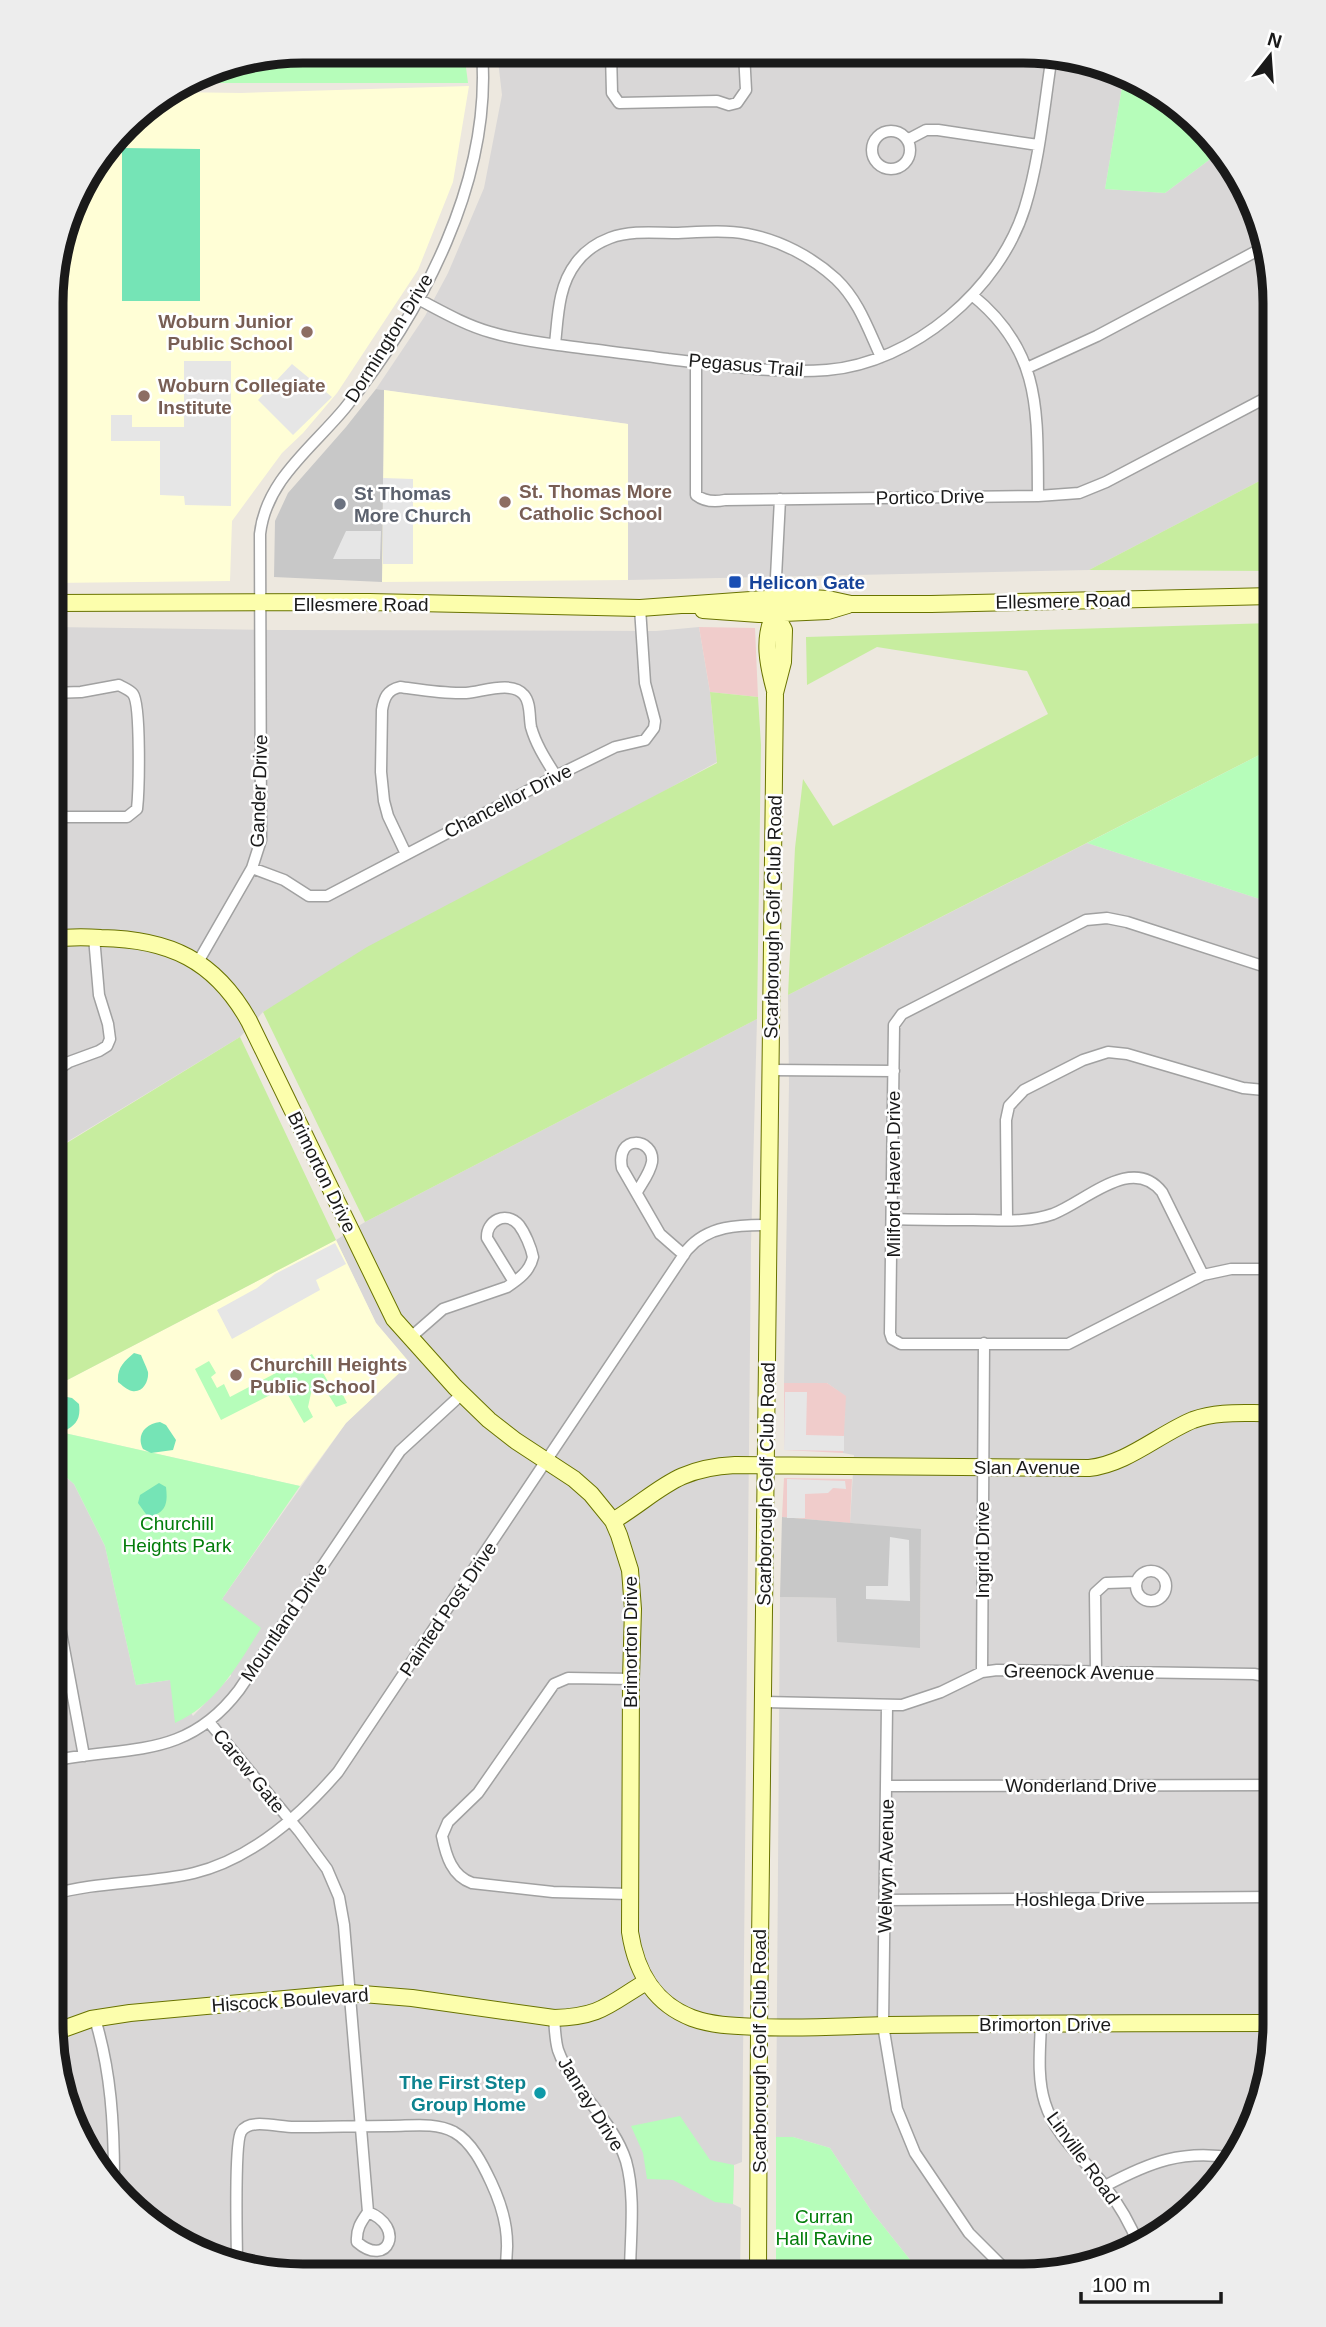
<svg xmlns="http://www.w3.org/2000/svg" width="1326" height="2327" font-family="Arial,sans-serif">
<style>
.residential{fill:#d9d7d7}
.commercial{fill:#f0cccb}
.education{fill:#fffed6}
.religious{fill:#c8c8c8}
.grass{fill:#c7ed9f}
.park{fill:#b6fdba}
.pitch{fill:#75e4b6}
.parking{fill:#e6e6e6}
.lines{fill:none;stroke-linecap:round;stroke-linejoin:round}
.street-casing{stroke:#a1a1a1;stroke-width:13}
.secondary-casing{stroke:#697300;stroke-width:18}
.street{stroke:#fff;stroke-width:10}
.secondary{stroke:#fcfeac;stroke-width:16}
.education-dot{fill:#8d6e63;stroke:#fff;stroke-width:2.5}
.worship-dot{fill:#6b7280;stroke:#fff;stroke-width:2.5}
.transit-dot{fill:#1a4fb4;stroke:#fff;stroke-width:2.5}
.culture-dot{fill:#0f9aa8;stroke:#fff;stroke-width:2.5}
.labels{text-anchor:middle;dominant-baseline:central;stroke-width:5;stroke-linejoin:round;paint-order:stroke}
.education-label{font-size:19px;font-weight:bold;fill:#785e54;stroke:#fff;text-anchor:start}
.street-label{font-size:19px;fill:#1a1a1a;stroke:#fff}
.worship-label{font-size:19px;font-weight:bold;fill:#5b616d;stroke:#fff;text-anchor:start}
.transit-label{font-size:19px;font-weight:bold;fill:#164399;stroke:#fff;text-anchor:start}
.park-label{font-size:19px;fill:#037d0a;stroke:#fff}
.culture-label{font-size:19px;font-weight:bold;fill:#0d838f;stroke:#fff;text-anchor:end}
.rim{fill:none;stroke:#1a1a1a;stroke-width:9}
</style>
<rect width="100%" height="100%" fill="#ede8df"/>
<path class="residential" d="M497 52 1072 56 1123 81 1105 189 1165 193 1217 154 1262 222 1275 303V473L1089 570 628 580V424L376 389 425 316 448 273 484 188 502 95Z
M52 627 273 630 656 631 699 627 710 692 717 762 263 1012 240 1037 52 1151Z
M1087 843 1275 904V2041L1256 2120 1223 2178 1163 2234 1104 2263 1023 2276H923L872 2212 830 2148 793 2137H776L780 1597 836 1598 920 1647 921 1530 850 1523 854 1455 843 1453 845 1396 827 1383H784L789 1084 788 995Z
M757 1019 751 1244 742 2162 734 2165 733 2204 741 2208 740 2275 270 2274 192 2250 137 2214 64 2105 51 2024V1465L74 1484 105 1546 136 1685 170 1680 193 1716 231 1676 222 1599 346 1423 409 1363 376 1323 336 1240 365 1222Z"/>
<path class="commercial" d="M699 627 755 628 758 697 710 692Z
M784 1383H827L846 1396 843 1453 784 1450Z
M784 1478 852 1479 850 1523 782 1517Z"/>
<path class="education" d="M469 86 453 182 418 270 337 393 303 433 282 453 232 521 230 581 52 583 53 270 77 191 136 114 171 92 241 93Z
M384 390 628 424V580L382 582Z
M336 1240 376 1323 410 1363 346 1423 300 1486 51 1430 52 1388Z"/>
<path class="religious" d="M376 389 384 390 382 582 274 577 275 521 288 493 346 427Z
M782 1517 921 1529 920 1648 837 1642 836 1598 780 1597Z"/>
<path class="grass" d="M1275 473V571L1089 570Z
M1275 623V747L788 995 795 848 803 779 833 826 1048 714 1027 671 877 647 807 685 806 637Z
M710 692 758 697 761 745 757 1019 365 1222 263 1012 367 947 717 763Z
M240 1037 336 1240 52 1388V1152Z"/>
<path class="park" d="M303 51 464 52 468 83H186L207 70Z
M1123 81 1189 113 1217 154 1165 193 1105 189Z
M1275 747V904L1087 843Z
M312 1354 333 1390 339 1387 347 1403 336 1407 328 1394 313 1384 308 1407 313 1417 304 1423 284 1388 221 1420 195 1369 209 1361 216 1373 211 1377 217 1388 224 1384 230 1397Z
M51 1430 300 1486 222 1599 261 1628C238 1665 216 1705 175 1723L170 1680 136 1685 105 1546 74 1484 51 1464Z
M680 2116 710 2160 734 2165 733 2204 715 2202 673 2180 647 2179 643 2153 631 2126Z
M776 2137H793L830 2148 872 2212 923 2276H776Z"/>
<path class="pitch" d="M122 148 200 149V301H122Z
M134 1353 141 1355C143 1360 146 1366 148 1372 149 1381 143 1393 132 1391 127 1390 122 1385 118 1382 117 1367 124 1362 134 1353Z
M52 1394 72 1398 79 1404C81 1419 76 1425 64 1431L51 1427Z
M160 1422 166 1425 176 1440 173 1450 151 1453 143 1449C136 1435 145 1424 160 1422Z
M159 1483 166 1487C168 1504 166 1513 148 1517L138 1503 140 1495Z"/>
<path class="parking" d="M184 361H231V506L185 505 184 496 160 495V441H111V415H132V427H184Z
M292 364 332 397 293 435 258 400Z
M383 478 413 479V564H383Z
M346 531H381L380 559H333Z
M335 1243 346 1264 316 1280 320 1290 232 1339 217 1310 257 1288 275 1274Z
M785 1392H807L806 1435 844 1436V1451L784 1450Z
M787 1479 845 1481 846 1489 833 1488 828 1493 805 1494V1518H787Z
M890 1537 909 1540 910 1601 866 1599V1586H888Z"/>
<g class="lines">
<defs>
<path id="street" d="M611 53 612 93 619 103 717 101 729 105 737 103 746 90 744 53
M872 150a19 19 0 1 1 38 0a19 19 0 1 1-38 0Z
M907 140 926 130H938L1038 145
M972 295C1043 352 1037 414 1038 496
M418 299C441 311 465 325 490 332 513 339 535 342 558 345 595 350 632 354 668 359 721 365 774 374 827 370 913 363 1000 289 1025 207 1040 158 1044 106 1052 55
M555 344C558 317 558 286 576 263 584 252 597 243 610 238 631 230 656 233 678 233 701 232 725 230 747 234 780 240 812 257 836 279 859 301 868 329 881 357
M696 362V495C705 502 715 502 725 500L1038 496 1079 493 1106 482 1275 393
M1027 368 1097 336 1266 246
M775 597 780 499
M52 817H127L137 809C139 791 141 705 133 694 130 690 124 688 119 685L81 692 52 693
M406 854 388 816 384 801 381 772 382 710C384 698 387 690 400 687 422 690 444 694 466 693 482 692 512 680 524 695 531 703 529 717 531 727 536 745 546 760 556 776
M252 868 284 880 309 896H327L556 776 615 747 645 740 654 728 655 721 645 683 640 608
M198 962 252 868 261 840 260 534C266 480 313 447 345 408 423 311 492 180 482 52
M771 1070 894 1071
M52 1073 69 1062 99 1051 107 1046 110 1039 108 1024 99 995 94 937
M637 1192C642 1183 650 1173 652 1162 655 1138 615 1133 622 1168L660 1234 684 1255
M893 1219C920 1220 946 1220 973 1220 1001 1220 1027 1223 1053 1214 1085 1202 1132 1154 1162 1192L1203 1275
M1007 1220 1006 1120 1009 1106 1024 1090 1083 1060 1108 1052 1127 1054 1243 1088 1275 1091
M1275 1269H1231L1203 1275 1068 1344H901L892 1339 890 1333 894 1025 902 1014 1086 920 1107 918 1127 922 1275 970
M411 1337 443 1309 507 1287C519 1279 530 1271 533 1257 531 1247 525 1233 519 1225 506 1210 486 1221 487 1238L514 1282
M1136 1586a15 15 0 1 1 30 0a15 15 0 1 1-30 0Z
M51 1593 60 1627 84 1756
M1096 1671 1095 1593 1106 1583 1136 1582
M982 1672 984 1343
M764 1702 902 1705 941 1692 982 1672 997 1670 1254 1674 1270 1677 1275 1675
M887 1706 883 2025 897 2109 915 2153 969 2233 1012 2276
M209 1722 299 1831 327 1869 339 1897 344 1925 368 2212C361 2222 356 2229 357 2242 388 2269 406 2227 368 2212
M51 1761C127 1745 185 1761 239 1690L400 1451 462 1394
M887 1786 1275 1785
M630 1894 553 1892 472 1883C452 1876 446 1856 442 1836L448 1822 478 1793 554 1684 568 1678 631 1679
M51 1895C96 1881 148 1884 194 1873 252 1859 300 1816 338 1772L687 1250C708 1225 739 1225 769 1225
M886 1900 1275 1897
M554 2018C555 2028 555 2040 558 2050 573 2092 613 2119 626 2161 636 2197 630 2239 630 2275
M95 2019C111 2071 114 2124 114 2179
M1041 2023C1040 2050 1037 2078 1045 2103 1055 2136 1084 2159 1104 2185 1118 2203 1131 2225 1139 2246
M1105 2186C1150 2162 1183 2149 1234 2158
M237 2264C237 2244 234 2145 241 2132 249 2117 281 2128 296 2127 328 2127 359 2126 391 2126 412 2126 435 2122 454 2132 472 2142 483 2165 491 2182 506 2214 511 2241 504 2275"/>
<path id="secondary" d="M52 603 369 602 640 608 793 597 828 599 851 604H931L1275 596
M703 610 759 614 828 611 848 605
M775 691C768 665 762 638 775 613
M52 939C68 937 85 937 101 938 169 939 215 960 249 1021L394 1319 455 1387 489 1420 516 1441 574 1479 591 1494 613 1521 619 1535 630 1570 633 1609 631 1679 630 1932C636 1971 653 2003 692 2018 714 2026 737 2026 760 2027 803 2029 845 2026 887 2025 1016 2023 1146 2023 1275 2023
M613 1521C660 1492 674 1468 735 1465L1089 1468C1127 1464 1159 1434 1193 1420 1220 1410 1248 1414 1275 1413
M52 2033 91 2019 130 2013 350 1993 412 1998 554 2018C601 2017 609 2004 646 1982
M758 2275 759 2027 775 693 783 662 784 630 775 613V597"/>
</defs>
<use href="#street" class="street-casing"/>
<use href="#secondary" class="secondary-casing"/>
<use href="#street" class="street"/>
<use href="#secondary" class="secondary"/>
</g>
<g class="education-dot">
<circle cx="307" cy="332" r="7"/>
<circle cx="144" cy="396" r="7"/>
<circle cx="505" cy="502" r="7"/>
<circle cx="236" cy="1375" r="7"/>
</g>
<circle class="worship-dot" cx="340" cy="504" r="7"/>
<rect class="transit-dot" x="728" y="575" width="14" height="14" rx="3.5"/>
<circle class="culture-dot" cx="540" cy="2093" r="7"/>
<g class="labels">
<g class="education-label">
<text x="293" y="321" text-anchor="end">Woburn Junior<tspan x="293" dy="22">Public School</tspan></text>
<text x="158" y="385">Woburn Collegiate<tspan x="158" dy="22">Institute</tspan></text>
<text x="519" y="491">St. Thomas More<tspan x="519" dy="22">Catholic School</tspan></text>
<text x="250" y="1364">Churchill Heights<tspan x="250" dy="22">Public School</tspan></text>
</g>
<g class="street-label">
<text transform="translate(389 338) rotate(-58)">Dormington Drive</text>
<text transform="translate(746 365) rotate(5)">Pegasus Trail</text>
<text transform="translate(930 497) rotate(-1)">Portico Drive</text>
<text transform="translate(1063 601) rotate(-1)">Ellesmere Road</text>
<text x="361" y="604">Ellesmere Road</text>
<text transform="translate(259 791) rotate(-88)">Gander Drive</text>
<text transform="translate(508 801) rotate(-27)">Chancellor Drive</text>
<text transform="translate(773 917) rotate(-89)">Scarborough Golf Club Road</text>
<text transform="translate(322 1172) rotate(64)">Brimorton Drive</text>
<text transform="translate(893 1174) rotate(-90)">Milford Haven Drive</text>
<text x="1027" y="1467">Slan Avenue</text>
<text transform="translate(766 1484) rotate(-89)">Scarborough Golf Club Road</text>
<text transform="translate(982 1550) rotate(-90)">Ingrid Drive</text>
<text transform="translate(448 1609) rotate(-56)">Painted Post Drive</text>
<text transform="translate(284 1622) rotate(-56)">Mountland Drive</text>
<text transform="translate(630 1642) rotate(-90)">Brimorton Drive</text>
<text transform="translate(1079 1672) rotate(1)">Greenock Avenue</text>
<text transform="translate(249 1771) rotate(51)">Carew Gate</text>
<text x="1081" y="1785">Wonderland Drive</text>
<text transform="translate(886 1866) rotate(-89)">Welwyn Avenue</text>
<text x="1080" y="1899">Hoshlega Drive</text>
<text transform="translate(290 2000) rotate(-4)">Hiscock Boulevard</text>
<text x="1045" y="2024">Brimorton Drive</text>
<text transform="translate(759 2051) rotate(-90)">Scarborough Golf Club Road</text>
<text transform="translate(591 2104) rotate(58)">Janray Drive</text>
<text transform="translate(1083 2158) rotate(54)">Linville Road</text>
</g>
<g class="worship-label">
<text x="354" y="493">St Thomas<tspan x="354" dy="22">More Church</tspan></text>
</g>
<g class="transit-label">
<text x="749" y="582">Helicon Gate</text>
</g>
<g class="park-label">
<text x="177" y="1523">Churchill<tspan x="177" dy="22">Heights Park</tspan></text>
<text x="824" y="2216">Curran<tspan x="824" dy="22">Hall Ravine</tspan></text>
</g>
<g class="culture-label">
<text x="526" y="2082">The First Step<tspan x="526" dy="22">Group Home</tspan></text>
</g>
</g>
<path d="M0 0H1326V2327H0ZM303 63H1023A240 240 0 0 1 1263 303V2024A240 240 0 0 1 1023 2264H303A240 240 0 0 1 63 2024V303A240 240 0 0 1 303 63Z" fill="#ededed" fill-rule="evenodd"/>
<path class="rim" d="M303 63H1023A240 240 0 0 1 1263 303V2024A240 240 0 0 1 1023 2264H303A240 240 0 0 1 63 2024V303A240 240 0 0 1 303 63Z"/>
<g transform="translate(1270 56) rotate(17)" stroke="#ffffff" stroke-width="5" paint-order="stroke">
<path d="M0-5L12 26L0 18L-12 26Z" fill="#1a1a1a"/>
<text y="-10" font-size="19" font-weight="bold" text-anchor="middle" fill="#1a1a1a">N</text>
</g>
<path d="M1081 2292v10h140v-10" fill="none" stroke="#1a1a1a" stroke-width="3.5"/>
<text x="1092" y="2292" font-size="21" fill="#1a1a1a" stroke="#ffffff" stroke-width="5" paint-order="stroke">100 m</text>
</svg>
